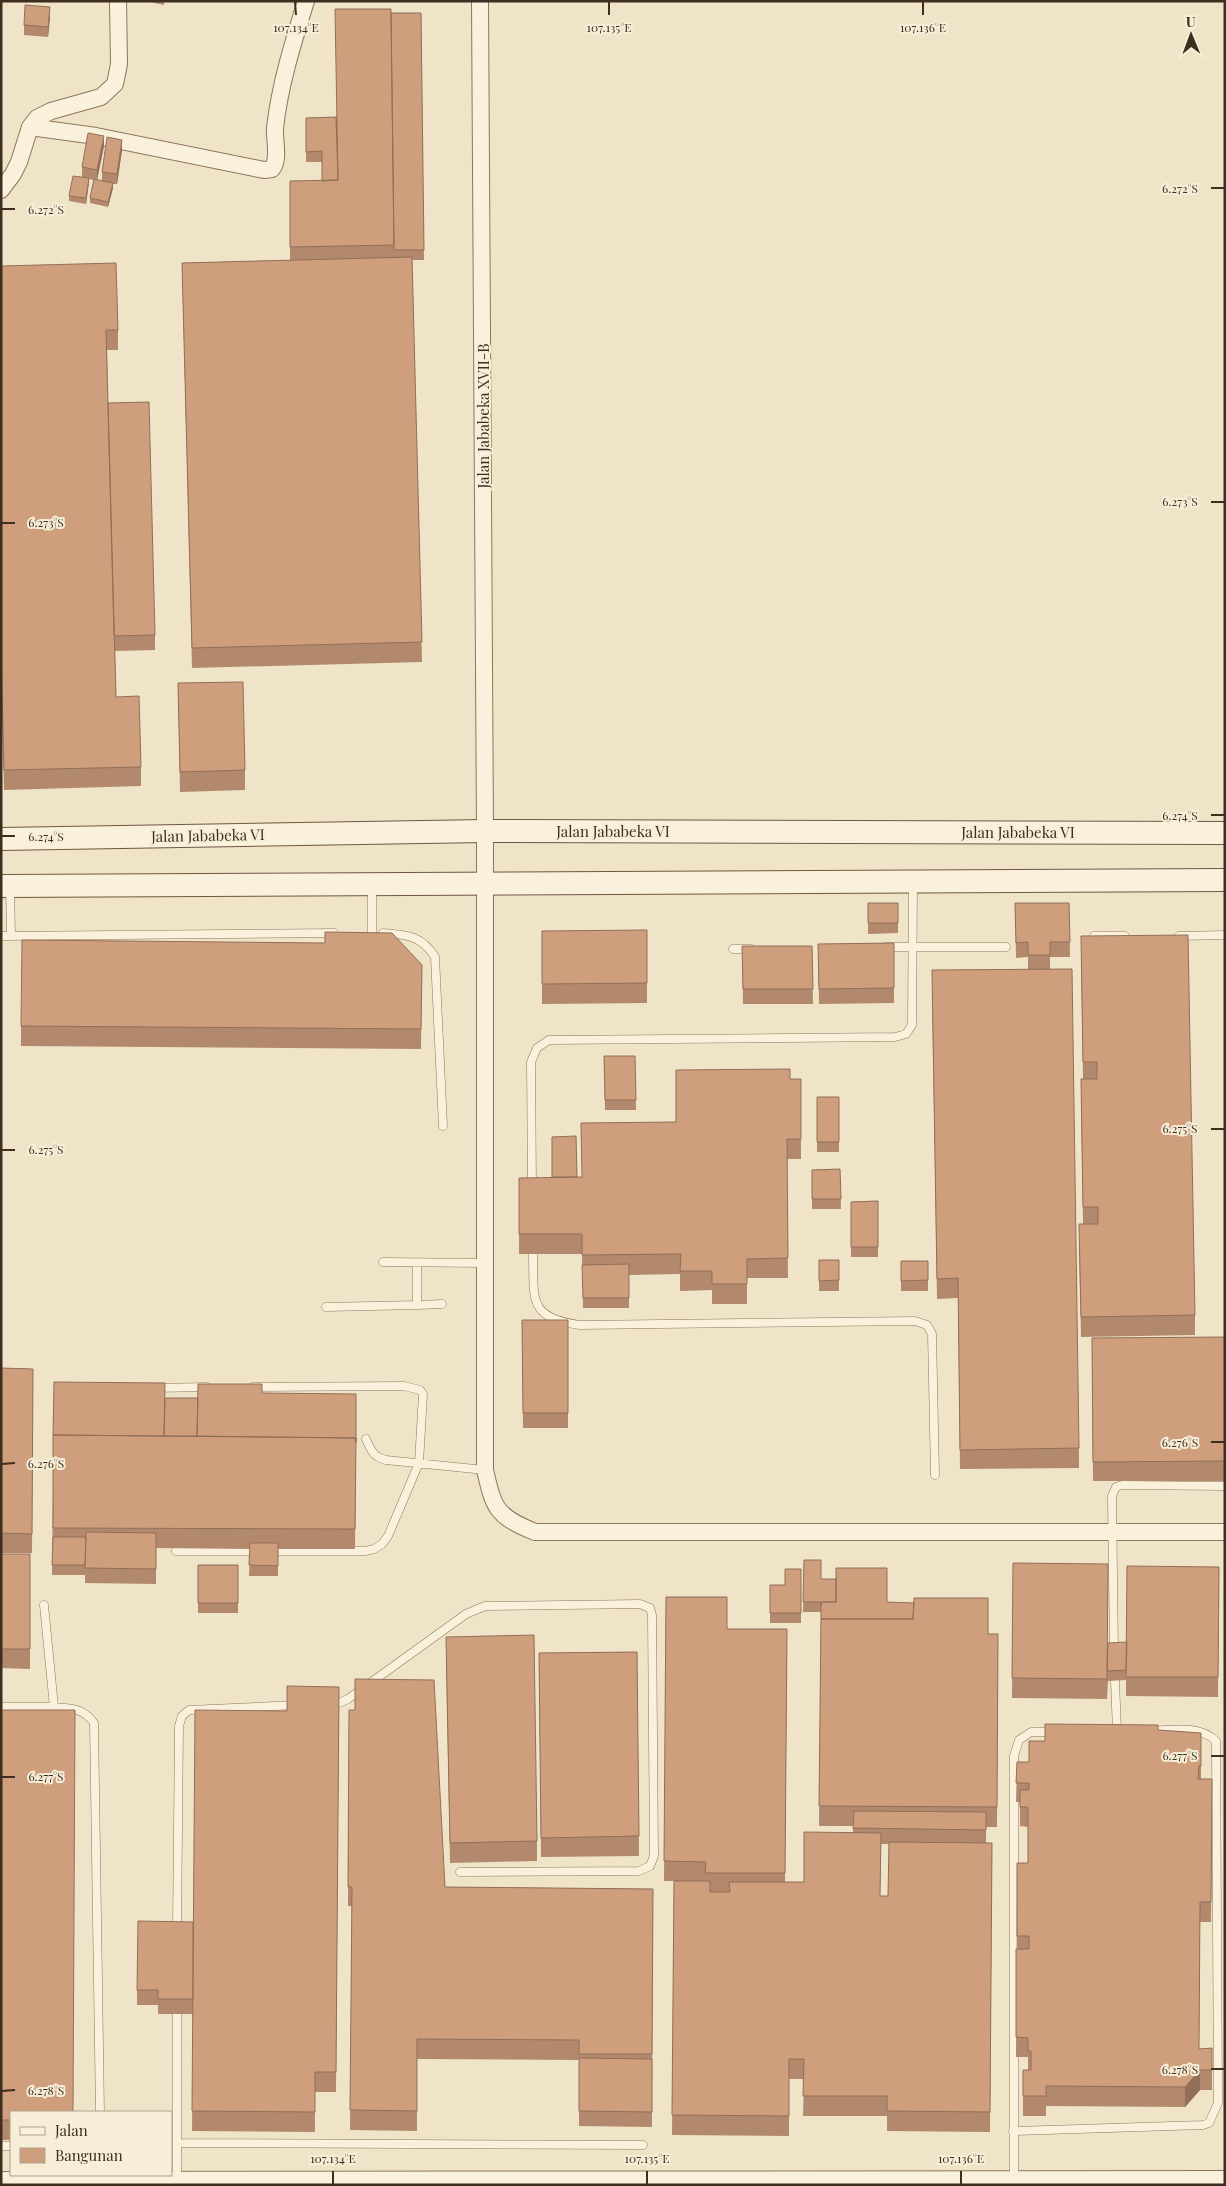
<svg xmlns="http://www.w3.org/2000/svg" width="1226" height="2186" font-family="'Playfair Display',serif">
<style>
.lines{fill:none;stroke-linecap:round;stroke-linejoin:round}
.lane-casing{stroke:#8d765c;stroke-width:9}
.street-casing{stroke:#8d765c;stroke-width:18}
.secondary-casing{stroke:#6f573f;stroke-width:24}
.lane{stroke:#faf1dc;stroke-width:8}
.street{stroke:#faf1dc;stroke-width:16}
.secondary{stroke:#faf1dc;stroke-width:22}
.wall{fill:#b2896c;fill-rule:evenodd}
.shaded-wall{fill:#916f58}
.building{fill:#cf9f7d;stroke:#916f58}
.ticks{fill:none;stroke:#3d2e20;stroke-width:2}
.labels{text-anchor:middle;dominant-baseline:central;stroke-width:4;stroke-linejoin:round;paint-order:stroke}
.street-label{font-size:15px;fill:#3d2e20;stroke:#f7eed8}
.ticks-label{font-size:12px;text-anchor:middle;fill:#3d2e20;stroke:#f7eed8;stroke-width:4;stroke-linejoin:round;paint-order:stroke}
</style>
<rect width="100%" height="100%" fill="#f0e4c8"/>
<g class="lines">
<defs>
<path id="lane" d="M372 886V933
M10 887 11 935
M383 933C407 935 421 935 435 957L443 1126
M1 936 334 933
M1094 936H1125
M1179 936 1225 935
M885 947H1006
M733 949H751
M532 1188 531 1062 537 1048 549 1040 895 1037 906 1034 912 1025 913 883
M533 1255C534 1300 528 1318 580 1325L915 1321 927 1325 932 1334 935 1475
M383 1262 485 1263
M417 1305 442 1304
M326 1307 417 1305V1263
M156 1388 207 1387
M366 1439C371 1451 374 1457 386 1460L485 1470
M176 1551H365L374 1549 382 1544 388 1536 419 1463 423 1394 420 1390 404 1386 253 1387
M44 1605 54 1707C71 1708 83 1708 94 1723L100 2112
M1114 1653 1112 1496 1116 1487 1122 1485 1225 1486
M1115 1681 1117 1731
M328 1704 339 1703 348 1699 466 1614 485 1606 640 1604 650 1608 652 1615 654 1856 650 1866 639 1871 460 1872
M1 1707H54
M177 1931 179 1726 182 1716 189 1710 297 1705
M177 2014V2180
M1013 2131 1203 2125 1209 2123 1218 2103 1216 1741C1199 1725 1173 1730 1151 1731
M178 2143 643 2145
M1 2146H11
M1014 2179V1756L1019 1740 1031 1732H1054"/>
<path id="street" d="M480 1 485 831V1470C494 1509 496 1516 535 1532H1225
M30 127 96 136 264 170 272 169C280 159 274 140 275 128 280 84 293 43 306 1
M1 190 13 174 19 162 30 127 37 118 51 111 101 97 115 84 119 64 118 1
M1 2180 1225 2179"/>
<path id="secondary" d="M1 839 485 831 1225 833
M1 886 1225 880"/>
</defs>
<use href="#lane" class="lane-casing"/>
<use href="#street" class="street-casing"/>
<use href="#secondary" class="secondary-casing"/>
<use href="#lane" class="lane"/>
<use href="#street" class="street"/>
<use href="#secondary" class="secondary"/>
</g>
<path class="wall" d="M146 1H164V5Z
M391 13H421L424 260H412L422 662 192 668 182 263 290 260V181H322V162H306V118L336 117Z
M50 17 48 37 24 35V25Z
M104 146 97 180 102 181V172L122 150 117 184H113V188L108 207 90 203V198L94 180 89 179 86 204 69 201V196L82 177V167Z
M1 266 118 330V350H107L108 403 155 635V650L115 651 116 697 141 767V786L4 790 1 671Z
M178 683 245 770V790L180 792Z
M868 903H898V933L868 934Z
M1015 903H1069L1070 957H1050V969L1079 1448V1468L960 1469 958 1298 937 1299 932 990 1028 969V957L1016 958Z
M542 931 647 983V1003L542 1004Z
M894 943V1003L819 1004 818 944Z
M742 946H812L813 1004H743Z
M1081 956 1195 1315V1335L1081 1337 1079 1244 1083 1224 1081 1099 1083 1079Z
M422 965 421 1049 21 1046V1026Z
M604 1056H635L636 1110H605Z
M790 1079H801V1159H787L788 1278H747V1304H712V1290L680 1291V1274L629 1275V1308H583L582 1254H519V1178H552L576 1136 577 1178 582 1177 676 1122Z
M817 1097H839V1152H817Z
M840 1169 841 1209H812V1170Z
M878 1201V1257H851V1202Z
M819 1260H839V1291H819Z
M901 1261H928V1291H901Z
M522 1320H568V1428H523Z
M1225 1337V1481H1093L1092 1338Z
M1 1368 33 1369 32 1553H1Z
M54 1382 165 1398H198L262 1393 356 1457 355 1549H278V1576H249L250 1549 156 1548V1584L85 1583V1575H52Z
M1 1554H30V1669L1 1668Z
M804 1560 821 1579 887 1602 988 1634H998L997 1827H986V1843H992L990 2132 887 2131V2116H803L804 2079H789V2136L672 2135 674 1881H664L666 1597 727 1629H787L785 1882H804L853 1832V1826H819L821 1612H803ZM881 1844H889L888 1896H880Z
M1013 1563 1108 1651 1127 1642 1219 1567 1218 1697 1126 1696V1680L1108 1681 1107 1699 1012 1698Z
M198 1565H238V1613H198Z
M801 1569V1623H770V1585H785Z
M637 1652 639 1856 541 1857 539 1653Z
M446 1657 537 1841V1861L450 1863Z
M339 1687 336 2092H315V2132L192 2131 193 2014H158V2005H137V1990L193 1922 287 1711Z
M1 1710 11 2112V2140H1Z
M349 1710 445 1887 653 1889 652 2127 579 2126V2060L417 2059V2131L350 2130 352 1906H348Z
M1158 1730 1201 1733V1779L1212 1799 1211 1922H1200L1199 2049 1212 2048V2090H1200L1185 2107 1046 2106V2116H1023V2070H1028V2057H1016L1017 1863H1028V1827L1020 1826V1802H1016L1017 1762H1029L1045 1741Z"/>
<path class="shaded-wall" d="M50 7V17L48 37V27Z
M104 136V146L97 180V170Z
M122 140V150L117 184V174Z
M89 178V183L86 204V198Z
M113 183V188L108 207V202Z
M1200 2070V2090L1185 2107V2087Z"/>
<path class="building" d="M25 5 50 7 48 27 24 25Z
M335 9H391L394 245 290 247V181L338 180Z
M391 13H421L424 250H394Z
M336 117 338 180 322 181V151L306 152V118Z
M88 133 104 136 97 170 82 167Z
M107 137 122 140 117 174 102 172Z
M73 176 89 178 86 198 69 196Z
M94 179 113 183 108 202 90 198Z
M412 257 422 642 192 648 182 263Z
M116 263 118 330H106L116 697 139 696 141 767 4 770 1 651V266Z
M149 402 155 635 114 636 108 403Z
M243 682 245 770 180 772 178 683Z
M868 903H898V923H868Z
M1015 903H1069L1070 942H1050V955H1028V942L1016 943Z
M647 930V983L542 984V931Z
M325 932 392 933 422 965 421 1029 21 1026 22 940 325 943Z
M1188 935 1195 1315 1081 1317 1079 1224H1098V1207H1083L1081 1079H1097V1062H1083L1081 936Z
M894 943V988L819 989 818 944Z
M742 946H812L813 989H743Z
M1072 969 1079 1448 960 1450 958 1278 937 1279 932 970Z
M604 1056H635L636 1100H605Z
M790 1069V1079H801V1139H787L788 1258 747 1259V1284H712V1271H680L681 1254 582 1255V1234H519V1178L582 1177 581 1123 676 1122V1070Z
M817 1097H839V1142H817Z
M576 1136 577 1177H552V1137Z
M840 1169 841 1199H812V1170Z
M878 1201V1247H851V1202Z
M819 1260H839V1280L819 1281Z
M901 1261H928V1280L901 1281Z
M629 1264V1298H583L582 1265Z
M522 1320H568V1413H523Z
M1225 1337V1461L1093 1462 1092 1338Z
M1 1368 33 1369 32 1534 1 1533Z
M54 1382 165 1383 164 1436 53 1435Z
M198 1384H262V1393L356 1394V1442V1438L197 1436Z
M165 1398H198L197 1436H164Z
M53 1435 356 1438 355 1529 53 1528Z
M86 1532 156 1533V1569L85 1568Z
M53 1537H86L85 1565H52Z
M250 1543H278V1566L249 1565Z
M1 1554H30V1649H1Z
M804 1560H821V1579H836V1602H821V1605V1602H803Z
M1013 1563 1108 1564 1107 1679 1012 1678Z
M198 1565H238V1603H198Z
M1127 1566 1219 1567 1218 1677H1126Z
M836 1568H887V1602L914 1603 913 1619H821V1602H836Z
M785 1569H801V1613H770V1585H785Z
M666 1597H727V1629H787L785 1873H705L706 1862 664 1861Z
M914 1598H988V1634H998L997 1807 819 1806 821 1619H913Z
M534 1635 537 1841 450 1843 446 1637Z
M1127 1642 1126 1670 1107 1671 1108 1643Z
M637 1652 639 1836 541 1838 539 1653Z
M355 1679 434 1680 445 1887 653 1889 652 2054H579V2040L417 2039V2111L350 2110 352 1887H348L349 1710H355Z
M287 1686 339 1687 336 2072H315V2112L192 2111 195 1710 287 1711Z
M1 1710H75L73 2112H11V2120H1Z
M1045 1724 1158 1725V1730L1201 1733V1766H1199L1198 1779H1212L1211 1902H1200L1199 2049 1212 2048V2070H1200L1185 2087 1046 2086V2096H1023V2070H1031V2051H1028V2038L1016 2037V1949H1029V1936H1017V1863H1028V1807H1020V1790H1029V1783H1016L1017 1762H1029V1741H1045Z
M854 1811 986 1812V1830L853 1828Z
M804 1832 881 1833 880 1896H888L889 1842 992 1843 990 2112 887 2111V2096H803L804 2059H789V2116L672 2115 674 1881H710V1892H730L729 1882H804Z
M138 1921 193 1922V1999H158V1990H137Z
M579 2058 652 2059V2112L579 2111Z"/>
<path class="ticks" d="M295 2 296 15M609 2V15M923 2V15M1211 188H1224M2 209H15M1211 502H1224M2 523H15M1211 815H1224M2 836H15M1211 1129H1224M2 1150H15M1211 1442H1224M2 1464 15 1463M1211 1756H1224M2 1777H15M1211 2069H1224M2 2091 15 2090M333 2171V2184M647 2171V2184M961 2171V2184"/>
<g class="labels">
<g class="street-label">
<text transform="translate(483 416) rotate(-90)">Jalan Jababeka XVII-B</text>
<text x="613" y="831">Jalan Jababeka VI</text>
<text x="1018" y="832">Jalan Jababeka VI</text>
<text transform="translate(208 835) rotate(-1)">Jalan Jababeka VI</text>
</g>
</g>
<g class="ticks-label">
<text x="296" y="32">107.134°E</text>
<text x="609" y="32">107.135°E</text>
<text x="923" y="32">107.136°E</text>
<text x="1180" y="193">6.272°S</text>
<text x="46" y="214">6.272°S</text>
<text x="1180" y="506">6.273°S</text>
<text x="46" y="527">6.273°S</text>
<text x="1180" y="820">6.274°S</text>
<text x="46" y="841">6.274°S</text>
<text x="1180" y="1133">6.275°S</text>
<text x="46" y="1154">6.275°S</text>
<text x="1180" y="1447">6.276°S</text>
<text x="46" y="1468">6.276°S</text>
<text x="1180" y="1760">6.277°S</text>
<text x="46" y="1781">6.277°S</text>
<text x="1180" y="2074">6.278°S</text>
<text x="46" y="2095">6.278°S</text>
<text x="333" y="2163">107.134°E</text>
<text x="647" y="2163">107.135°E</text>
<text x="961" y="2163">107.136°E</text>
</g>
<rect width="1226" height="2186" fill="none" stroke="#3d2e20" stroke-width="5"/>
<rect x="10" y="2111" width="162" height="65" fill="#f7eed8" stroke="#ada18e"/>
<rect x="20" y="2127" width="25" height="8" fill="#faf1dc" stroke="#ada18e"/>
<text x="55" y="2136" font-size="15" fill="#3d2e20">Jalan</text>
<rect x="20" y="2148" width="25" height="15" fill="#cf9f7d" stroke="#ada18e"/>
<text x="55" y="2161" font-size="15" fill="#3d2e20">Bangunan</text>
<g transform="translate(1191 35) rotate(359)" stroke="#f7eed8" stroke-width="4" paint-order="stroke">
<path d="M0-4L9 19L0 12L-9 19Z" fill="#3d2e20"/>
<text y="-8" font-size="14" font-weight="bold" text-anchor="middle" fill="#3d2e20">U</text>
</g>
</svg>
